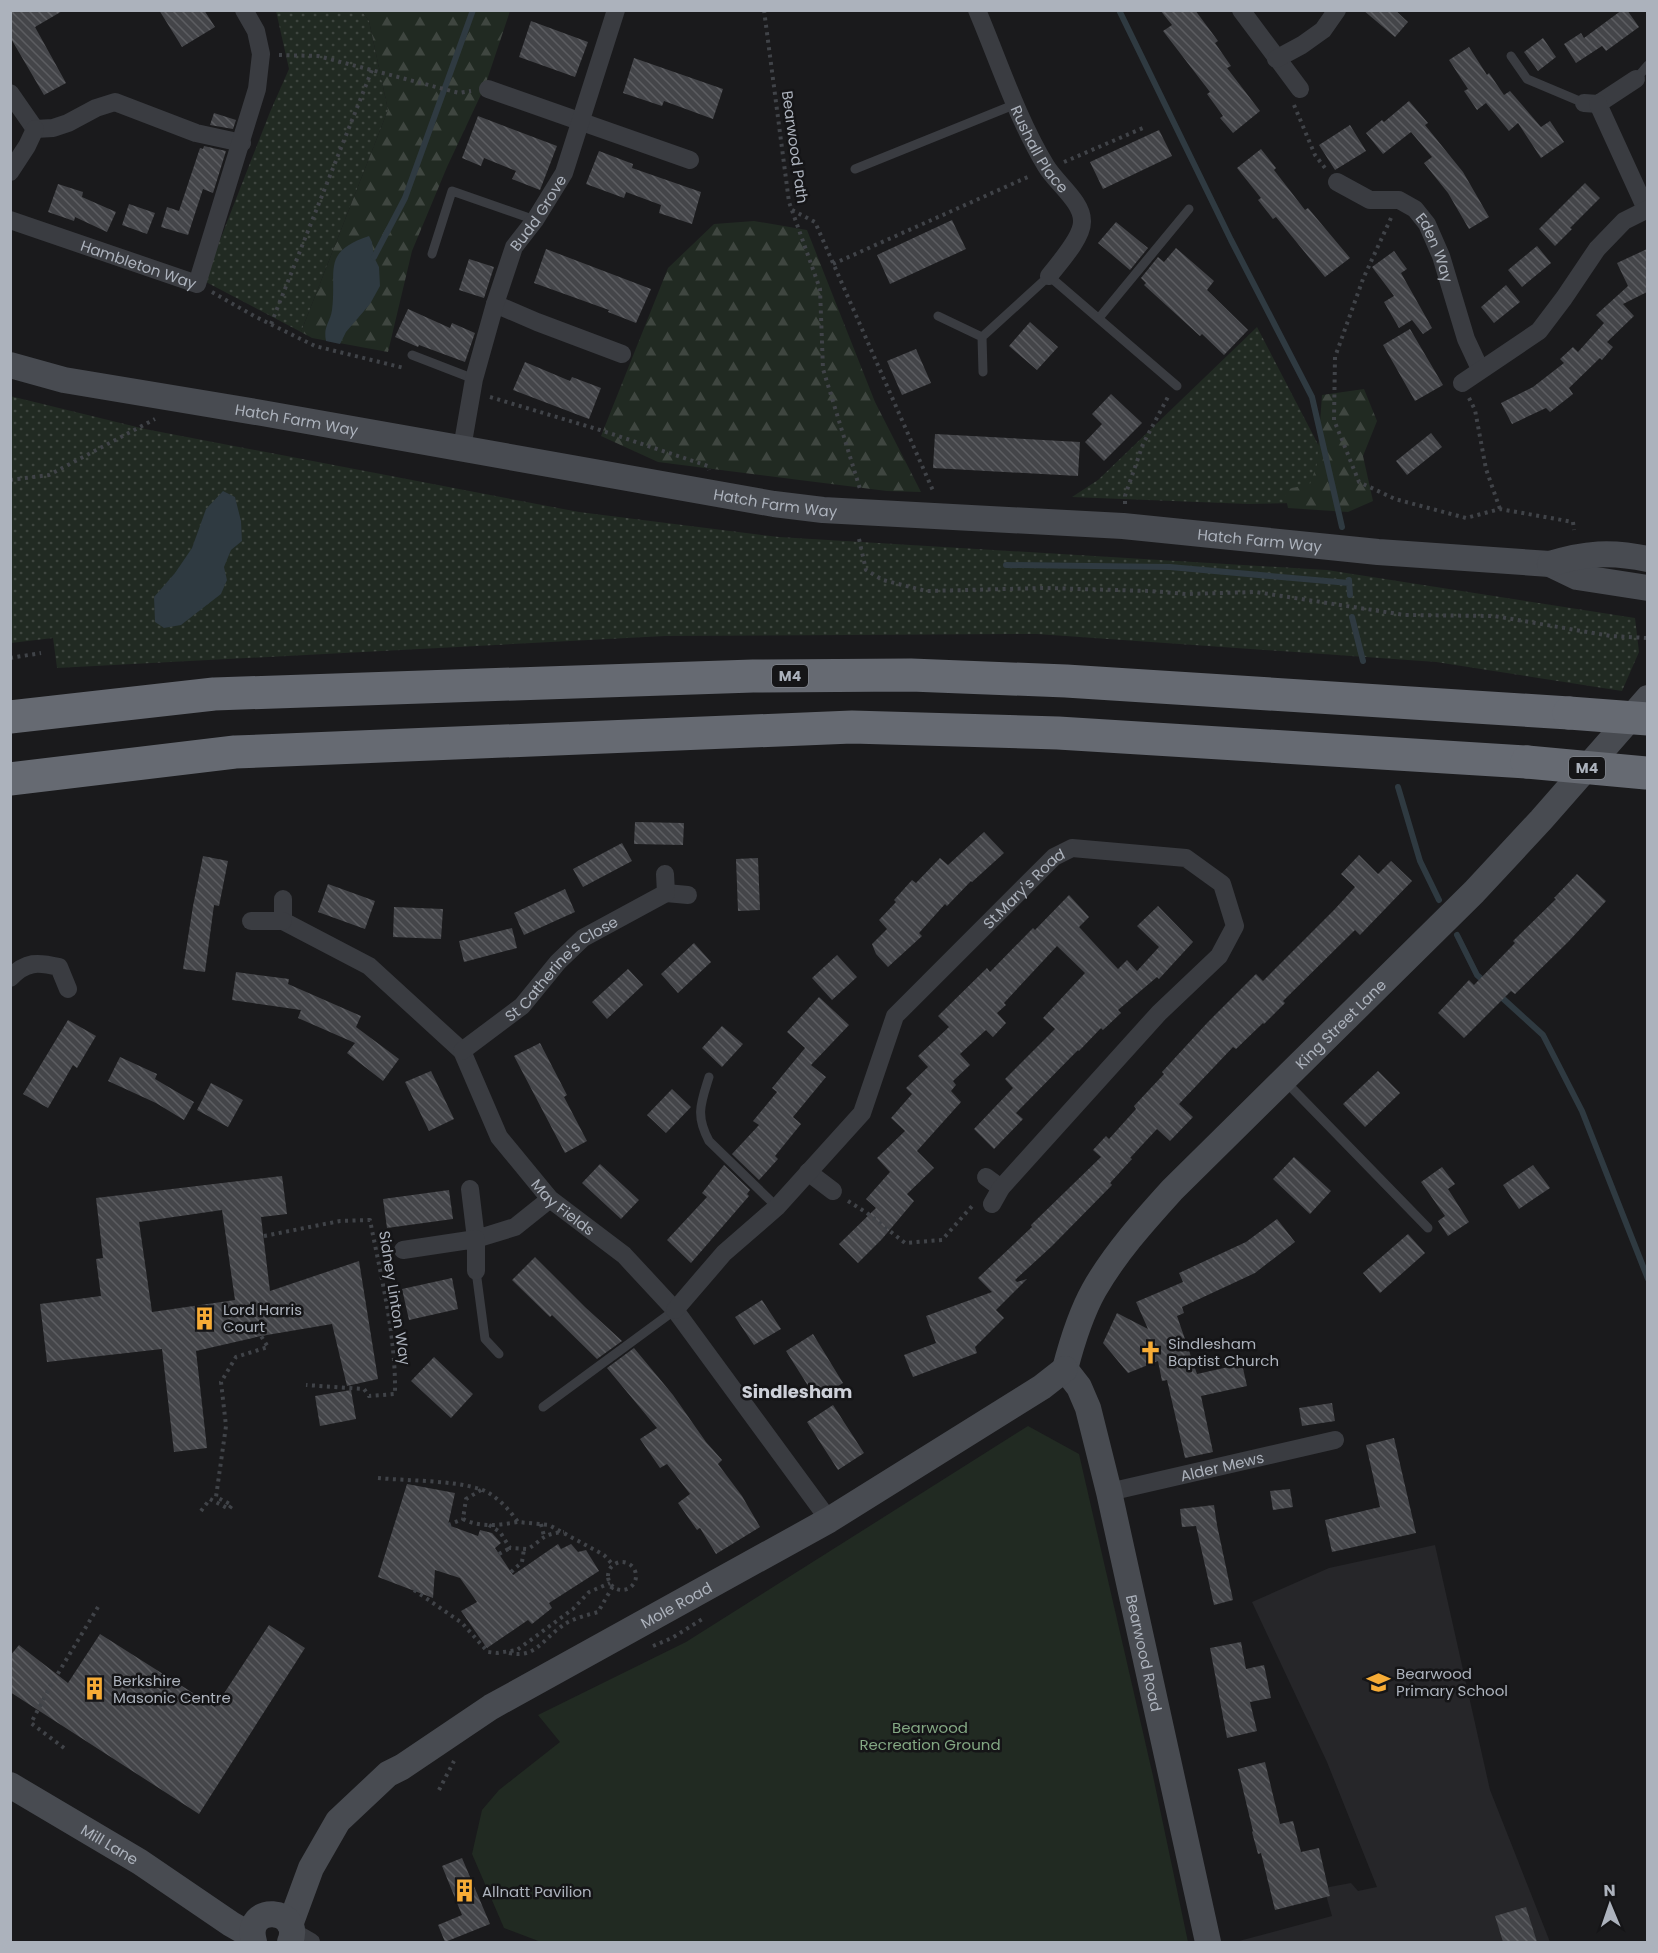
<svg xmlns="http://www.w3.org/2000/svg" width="1658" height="1953" font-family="Poppins,sans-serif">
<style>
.built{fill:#262629}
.grass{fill:url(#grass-dots)}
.forest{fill:url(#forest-firs)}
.park{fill:#212a22}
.water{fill:#2f3a41}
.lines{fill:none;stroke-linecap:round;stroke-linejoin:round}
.stream{stroke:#2f3a41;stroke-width:6}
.building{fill:url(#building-back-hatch);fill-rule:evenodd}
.path{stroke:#404348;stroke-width:4;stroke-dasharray:3 4.5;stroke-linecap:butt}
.lane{stroke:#3a3c41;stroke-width:9}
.street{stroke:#3a3c41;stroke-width:18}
.secondary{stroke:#484b51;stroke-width:26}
.highway{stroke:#666a72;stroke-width:33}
.highway-bridge{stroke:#666a72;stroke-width:33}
.labels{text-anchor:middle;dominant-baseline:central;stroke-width:5;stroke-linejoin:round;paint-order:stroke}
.shield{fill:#151517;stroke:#7f838a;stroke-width:1.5}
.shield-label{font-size:14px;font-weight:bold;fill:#acb2bc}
.street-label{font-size:15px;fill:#acb2bc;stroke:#151517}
.poi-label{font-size:15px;fill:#acb2bc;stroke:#151517;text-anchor:start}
.park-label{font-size:15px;fill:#83a783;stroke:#151517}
.quarter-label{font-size:18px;font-weight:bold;fill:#cdd0d8;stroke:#151517}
</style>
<defs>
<pattern id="grass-dots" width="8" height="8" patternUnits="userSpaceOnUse" patternTransform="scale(1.5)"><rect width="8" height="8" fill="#212a22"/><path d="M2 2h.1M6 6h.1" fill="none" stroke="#3f4640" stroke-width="1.8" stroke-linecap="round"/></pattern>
<pattern id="forest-firs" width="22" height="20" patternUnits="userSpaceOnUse" patternTransform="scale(1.5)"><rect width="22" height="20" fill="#212a22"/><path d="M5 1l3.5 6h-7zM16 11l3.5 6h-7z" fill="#3f4640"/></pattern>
<pattern id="building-back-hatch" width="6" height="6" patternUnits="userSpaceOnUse" patternTransform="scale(1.5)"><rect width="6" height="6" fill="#444549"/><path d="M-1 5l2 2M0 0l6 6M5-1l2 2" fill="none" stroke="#5c5d61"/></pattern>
</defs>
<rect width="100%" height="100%" fill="#1a1a1c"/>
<path class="built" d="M1435 1545 1490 1790 1550 1942H1240L1239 1941 1332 1916 1324 1888 1351 1883 1358 1891 1377 1887 1327 1762 1252 1602 1329 1568Z"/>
<path class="grass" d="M276 11H362L369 21 388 110 301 332 204 281 270 112 289 69Z
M1257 327 1348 502 1248 504 1072 497 1098 480Z
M10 396 145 429 579 512 779 537 1327 570 1635 618 1639 652 1622 691 1436 662 1037 634 665 636 57 668 53 638 11 643Z"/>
<path class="forest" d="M362 11H510L485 86 447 167 412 251 388 352 312 338 301 332 388 110 369 21Z
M754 221 807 230 875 402 921 492 887 491 658 462 601 436 668 268 714 224Z
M1364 389 1377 421 1363 456 1373 501 1348 512 1288 508 1284 490 1310 484 1317 464 1322 395Z"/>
<path class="park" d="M1028 1426 1079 1454 1153 1776 1188 1942H541L504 1928 472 1854 482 1810 499 1790 560 1742 538 1715 686 1642Z"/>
<path class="water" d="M369 236 372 242 374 257 379 267 380 286 370 304 346 332 340 344 326 341C323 326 330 323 332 310 337 270 321 252 369 236Z
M223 491 235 497 241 521 242 541 231 550 224 567 227 580 221 594 181 625 164 628 155 622 154 597 175 573 192 548 206 509Z"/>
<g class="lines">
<path class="stream" d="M1119 10 1231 240 1312 397 1342 527
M374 257 405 198 473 10
M1006 565 1170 567 1349 583
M1349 580 1350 595
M1352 617 1363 661
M1398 787 1420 861 1439 900
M1457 935 1477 975 1486 983
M1498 994 1543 1035 1582 1111 1648 1279"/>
</g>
<path class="building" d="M10 10H64L35 27 66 83 44 95 10 37Z
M159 10H204L215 27 182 47Z
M1160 10H1195L1218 41 1215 43 1231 66 1227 68 1260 111 1233 133 1220 118 1223 116 1207 94 1210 92 1163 31 1172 25Z
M1363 10H1395L1408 22 1395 37Z
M1622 10H1627L1639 27 1606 51 1602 46 1576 63 1564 44 1581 33 1584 38Z
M531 21 588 42 575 77 519 57Z
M1543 38 1556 57 1538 71 1524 52Z
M1469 47 1487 75 1489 73 1504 95 1510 91 1541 127 1550 121 1564 142 1541 158 1518 123 1509 131 1486 103 1477 110 1464 91 1468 89 1449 60Z
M634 58 723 89 713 119 664 101 662 106 623 93Z
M1409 101 1428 123 1425 125 1463 172 1489 217 1469 229 1448 193 1424 163 1432 157 1411 132 1383 154 1366 133 1382 120 1384 122Z
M214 113 236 120 233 129 210 125Z
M478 116 557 146 540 190 512 179 516 171 484 158 481 166 462 158Z
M1350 125 1366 151 1335 170 1319 145Z
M1159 130 1172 156 1103 189 1090 162Z
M204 146 226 151 213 193 203 189 188 235 161 227 167 207 179 211 200 148 203 149Z
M1261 149 1276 168 1274 170 1305 210 1308 208 1350 258 1325 277 1276 217 1273 219 1258 200 1261 198 1237 168Z
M599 151 633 164 632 168 701 192 692 224 659 213 661 205 626 192 624 198 586 184Z
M1585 183 1600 198 1570 228 1572 229 1555 246 1539 229Z
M58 184 83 192 82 197 116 212 107 232 75 217 74 221 48 212Z
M129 204 155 213 147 234 122 225Z
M952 220 966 249 890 284 877 255Z
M1116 222 1148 248 1130 270 1098 243Z
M1537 246 1551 263 1522 287 1508 270Z
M1176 248 1214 281 1207 290 1248 330 1224 355 1202 334 1200 336 1144 285 1146 283 1141 278 1158 257 1164 262Z
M546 249 651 289 636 323 608 312 609 310 534 283Z
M1647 249V292L1623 304 1634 316 1607 342 1613 347 1602 360 1600 358 1569 388 1573 394 1550 412 1546 408 1512 424 1501 403 1533 387 1564 363 1560 359 1573 347 1578 352 1604 323 1596 315 1628 286 1617 263Z
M1394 251 1407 269 1401 273 1432 328 1423 334 1412 320 1399 328 1384 302 1394 296 1372 267Z
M469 259 494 267 484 298 459 290Z
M1506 285 1520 302 1494 323 1481 307Z
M408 309 450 328 452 323 475 333 465 362 419 345 418 347 395 337Z
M1030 322 1058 347 1037 370 1009 346Z
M1410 329 1443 385 1415 401 1383 345Z
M916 349 931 383 902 395 887 361Z
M525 362 570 381 572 377 601 388 589 419 513 390Z
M1111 394 1142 423 1104 461 1085 442 1102 424 1092 414Z
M1431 433 1442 447 1407 475 1396 461Z
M935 434 1080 442 1078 476 933 468Z
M635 822 684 823 683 845 634 844Z
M984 832 1004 853 972 882 971 881 947 906 945 904 919 933 922 936 888 967 876 954 872 944 887 929 879 920 896 902 894 900 912 880 916 883 940 858 948 865Z
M622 843 632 861 583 887 573 869Z
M1359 855 1378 874 1391 861 1412 881 1360 935 1355 930 1283 1001 1285 1003 1264 1024 1263 1023 1236 1049 1233 1047 1179 1104 1193 1117 1170 1141 1157 1129 1130 1158 1132 1159 1110 1183 1112 1185 1052 1246 1015 1280 1017 1282 1027 1279 996 1310 1004 1318 975 1347 977 1353 913 1377 904 1355 936 1343 926 1316 992 1292 978 1278 1032 1227 1031 1225 1101 1157 1093 1150 1106 1136 1109 1139 1136 1109 1134 1106 1164 1074 1162 1072 1208 1022 1256 974 1263 981 1334 910 1355 887 1341 874Z
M203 856 228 861 219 906 214 905 205 972 183 969 193 906Z
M758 858 760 910 738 911 736 859Z
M1577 874 1606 901 1568 942 1515 994 1511 991 1464 1038 1438 1013 1469 980 1474 985 1515 943 1513 941 1556 899 1554 898Z
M328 884 375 901 365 929 318 912Z
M565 889 575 912 524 935 514 913Z
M1069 895 1089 917 1079 927 1118 969 1127 960 1137 971 1159 947 1137 926 1158 906 1193 942 1159 979 1157 977 1118 1010 1121 1013 1103 1030 1101 1028 1079 1051 1078 1050 1016 1113 1023 1119 994 1149 974 1129 1013 1088 1005 1079 1055 1029 1043 1018 1085 973 1057 946 1004 1003 1006 1005 997 1013 1006 1023 993 1037 986 1030 960 1054 970 1065 953 1081 956 1085 951 1091 961 1102 917 1151 934 1168 907 1194 914 1201 882 1239 858 1263 839 1244 876 1208 866 1199 890 1172 877 1158 905 1131 891 1118 912 1094 906 1088 928 1067 918 1056 949 1027 938 1016 987 968 990 972 1033 928 1035 930Z
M394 907 443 909 441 939 393 937Z
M512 928 517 948 464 962 459 941Z
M694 943 711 962 678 993 661 974Z
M837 955 857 977 832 1000 812 978Z
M628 969 643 985 607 1019 592 1002Z
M236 972 289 979 288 984 361 1016 356 1027 399 1059 383 1081 347 1053 355 1043 298 1018 301 1010 232 1000Z
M819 997 849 1025 811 1065 826 1077 793 1117 801 1124 775 1156 778 1159 759 1180 732 1154 759 1125 753 1121 777 1092 772 1088 805 1048 787 1032Z
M68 1020 96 1036 77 1068 73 1065 48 1108 23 1094Z
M722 1026 743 1044 722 1067 702 1048Z
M540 1043 567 1095 564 1097 587 1141 565 1153 514 1056Z
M120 1057 157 1074 155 1079 194 1102 184 1120 156 1103 108 1081Z
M431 1071 454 1119 429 1131 405 1082Z
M1378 1071 1400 1093 1365 1127 1343 1104Z
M211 1083 243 1100 228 1127 197 1110Z
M672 1089 691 1107 666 1133 647 1115Z
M1294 1157 1331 1191 1310 1214 1273 1179Z
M600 1164 639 1200 621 1219 582 1183Z
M724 1165 750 1190 747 1194 749 1196 691 1263 667 1240 707 1197 702 1193Z
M1533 1165 1550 1188 1519 1209 1503 1185Z
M1442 1167 1455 1184 1448 1189 1469 1222 1448 1236 1438 1221 1445 1216 1421 1182Z
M282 1176 287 1214 261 1217 270 1291 359 1261 378 1379 347 1386 332 1324 261 1336 196 1351 207 1448 174 1452 162 1349 47 1362 40 1304 101 1296 96 1259 103 1258 96 1198ZM222 1210 235 1300 152 1312 139 1222Z
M449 1190 453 1219 387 1228 383 1199Z
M1277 1219 1295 1242 1255 1273 1182 1307 1184 1313 1177 1316 1197 1374 1242 1364 1247 1386 1201 1396 1213 1452 1185 1458 1167 1380 1162 1381 1158 1361 1128 1373 1103 1343 1117 1313 1148 1329 1136 1302 1183 1282 1179 1273 1246 1242Z
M1408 1234 1425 1253 1380 1293 1363 1273Z
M535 1257 585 1307 622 1341 597 1359 552 1315 550 1317 512 1280Z
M452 1278 458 1309 409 1320 402 1289Z
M762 1300 781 1329 754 1345 735 1317Z
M813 1334 843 1383 817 1400 786 1351Z
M634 1348 673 1395 706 1442 722 1460 718 1464 742 1496 760 1527 716 1554 700 1528 697 1530 678 1503 690 1494 667 1464 660 1468 640 1439 657 1428 607 1368Z
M434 1357 473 1394 451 1418 411 1381Z
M351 1390 356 1419 320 1426 315 1396Z
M1332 1403 1335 1421 1302 1426 1299 1408Z
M833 1405 864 1453 838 1470 807 1422Z
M1394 1438 1416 1533 1332 1552 1325 1520 1380 1507 1366 1445Z
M407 1484 455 1493 448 1525 478 1536 480 1530 492 1533 501 1543 495 1548 513 1575 558 1544 561 1549 571 1544 578 1552 586 1550 599 1571 549 1603 552 1608 532 1624 528 1620 487 1648 461 1611 477 1602 460 1578 435 1570 433 1598 378 1577Z
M1290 1489 1293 1507 1273 1510 1270 1491Z
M1214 1505 1217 1525 1233 1600 1214 1605 1196 1526 1182 1527 1180 1509Z
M269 1625 305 1648 199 1814 10 1692V1656L19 1645 68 1683 100 1634 215 1707Z
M1241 1642 1246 1669 1264 1665 1271 1698 1250 1702 1257 1731 1227 1738 1210 1648Z
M1265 1762 1280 1824 1293 1821 1301 1852 1319 1848 1330 1896 1275 1910 1261 1853 1258 1854 1252 1832 1253 1831 1238 1769Z
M462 1858 490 1924 445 1942 438 1925 462 1915 442 1866Z
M1526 1907 1537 1942H1503L1495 1916Z"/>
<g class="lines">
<path class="path" d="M764 10 789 202 820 289 823 369 860 489
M279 55 318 56 459 93 471 91
M1294 105 1315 155 1325 168
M1064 162 1143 128
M792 210 815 222 934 493
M1391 218 1363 279 1335 357 1334 420 1359 482 1395 499 1466 518 1500 509 1573 522 1574 530
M833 264 1030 176
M212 292 254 316 315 346 404 368
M271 324 372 70
M490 397 600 430 708 466 709 470
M1469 398 1475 410 1486 469 1500 509
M10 480 49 475 155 419
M1125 504V496L1143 444 1169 395
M859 539 866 570 883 580 926 591 1045 588 1150 591 1186 594 1256 592 1405 615 1494 616 1611 636 1646 638
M10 658 41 653
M848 1201 867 1213 905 1243 942 1240 973 1205
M264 1236 340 1221 370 1220C381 1277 396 1335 395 1394L369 1396 364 1389 306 1385
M378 1478C409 1481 451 1480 480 1489 495 1494 509 1509 518 1522L549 1525 604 1555 613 1565
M481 1490 466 1499 463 1519C480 1528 500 1525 518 1522
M201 1511 210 1499 229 1509 232 1505 216 1497 226 1426 221 1382 236 1357 268 1347 261 1336
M541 1524 544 1536
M448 1525 463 1519
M489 1525 500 1532 510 1548 528 1549C545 1538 542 1534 564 1532
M499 1554 510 1548
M608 1576a14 14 0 1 1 28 0a14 14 0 1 1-28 0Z
M511 1572 522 1562 524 1549
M414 1590 462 1623 488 1652 497 1653 517 1650 573 1609 589 1592 610 1583
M653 1646 672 1638 704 1618
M509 1653C535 1659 543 1639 562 1626 571 1619 587 1615 598 1612L613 1586
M64 1748 31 1723 51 1685 98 1607
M439 1790 454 1761"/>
<path class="lane" d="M1511 56 1527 79 1584 103
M1636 79 1648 65
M855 169 1016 104
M432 254 452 191 535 220
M938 316 982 337 1049 276 1177 386
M1099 318 1189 209
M982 337 983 372
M412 355 474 379
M709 1077C701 1103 695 1115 709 1141L777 1207
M1284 1080 1428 1228
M476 1271 485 1339 499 1354
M543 1407 675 1310"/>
<g class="street">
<path id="s1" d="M977 10C999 62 1017 118 1046 166 1056 183 1083 202 1082 222 1082 238 1059 263 1049 276"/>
<path d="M1241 10 1300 89"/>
<path d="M1276 59 1302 45 1323 30 1337 10"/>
<path d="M488 89 690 160"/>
<path d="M10 93 35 129"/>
<path d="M1584 103 1598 104 1636 79"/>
<path d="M1598 104 1646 209"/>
<path d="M35 129 53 128 68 123 96 108 115 102 196 133 242 143"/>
<path d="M10 172 27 146 35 129"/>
<path id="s2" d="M1337 182 1370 200H1399L1415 209 1427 224 1441 256 1466 339 1480 369"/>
<path id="s3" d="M10 220 197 284 257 89 261 54 256 31 244 10"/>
<path d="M495 304 537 322 622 354"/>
<path d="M1462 383 1539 331 1564 298 1597 249 1624 221 1648 209"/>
<path id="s4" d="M462 448 474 379 495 304 514 247 535 220 564 173 616 10"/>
<path d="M666 893 688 895"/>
<path id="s5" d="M283 899V921L369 966 462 1051 499 1137 550 1199 624 1255 675 1310 829 1520"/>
<path d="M251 921H283"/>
<path d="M10 978C26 961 38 962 59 967L68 989"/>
<path id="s6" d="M462 1051 522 1006 558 962 583 938 666 893 665 874"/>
<path d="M808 1172 833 1191"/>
<path d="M986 1177 1001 1188"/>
<path d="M470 1189 476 1239 515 1227 550 1199"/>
<path d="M403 1250 476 1239V1271"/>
<path id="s7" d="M675 1310 724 1253 777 1207 862 1113 895 1016 1054 857 1072 848 1186 858 1222 884 1235 926 1219 956 1159 1013 1001 1188 992 1204"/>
<path id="s8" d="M1109 1492 1335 1440"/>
<path d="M292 1931 311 1942"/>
</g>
<g class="secondary">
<path id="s9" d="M10 365 64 380 262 413 774 504 823 510 1123 526 1378 552 1550 564 1577 577 1648 588"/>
<path d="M1550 564C1585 553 1611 551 1648 559"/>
<path id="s10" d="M1065 1369C1072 1342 1080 1315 1094 1290 1115 1253 1144 1221 1172 1190L1474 892 1541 820 1648 698"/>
<path id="s11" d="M1065 1369 1079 1387 1088 1408 1109 1492 1208 1942"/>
<path id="s12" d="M10 1785 140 1862 231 1924 252 1936"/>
<path id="s13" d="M290 1925 311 1868 338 1821 388 1774 402 1767 491 1707 829 1520 1042 1387 1065 1369"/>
<path d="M254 1942C243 1902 304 1908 290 1942"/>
</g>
<path class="highway" d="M10 717 214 694 753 676 911 675 1066 681 1569 713
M10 779 235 752 852 727 1058 733 1527 762"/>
<path class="highway-bridge" d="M1569 713 1648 719
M1527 762 1646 773"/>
</g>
<defs>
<symbol id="building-bare" viewBox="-9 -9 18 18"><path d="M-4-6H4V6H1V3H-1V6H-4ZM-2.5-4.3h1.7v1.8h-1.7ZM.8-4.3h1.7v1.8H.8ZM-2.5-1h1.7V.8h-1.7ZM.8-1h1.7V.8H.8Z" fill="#f7ac36" stroke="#151517" stroke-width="2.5" paint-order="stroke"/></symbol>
<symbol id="church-bare" viewBox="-9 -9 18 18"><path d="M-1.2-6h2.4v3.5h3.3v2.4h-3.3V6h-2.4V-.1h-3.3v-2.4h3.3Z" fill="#f7ac36" stroke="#151517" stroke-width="2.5" paint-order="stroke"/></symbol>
<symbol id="school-bare" viewBox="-9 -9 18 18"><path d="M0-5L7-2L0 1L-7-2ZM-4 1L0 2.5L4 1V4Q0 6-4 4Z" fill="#f7ac36" stroke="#151517" stroke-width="2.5" paint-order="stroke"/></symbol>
</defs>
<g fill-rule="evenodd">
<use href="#building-bare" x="188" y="1302" width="33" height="33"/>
<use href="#church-bare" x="1134" y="1336" width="33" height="33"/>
<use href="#school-bare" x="1362" y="1666" width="33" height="33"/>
<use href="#building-bare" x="78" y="1672" width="33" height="33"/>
<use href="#building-bare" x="448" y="1874" width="33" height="33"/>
</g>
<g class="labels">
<g class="shield">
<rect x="772" y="665" width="36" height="22" rx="4.5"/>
<rect x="1569" y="757" width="36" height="22" rx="4.5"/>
</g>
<g class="shield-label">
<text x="790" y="676">M4</text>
<text x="1587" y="768">M4</text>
</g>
<g class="street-label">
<text transform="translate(795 147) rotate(82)">Bearwood Path</text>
<text stroke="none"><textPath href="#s1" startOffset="153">Rushall Place</textPath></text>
<text stroke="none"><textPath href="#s4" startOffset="250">Budd Grove</textPath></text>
<text stroke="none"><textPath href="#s2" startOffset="129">Eden Way</textPath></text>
<text stroke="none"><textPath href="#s3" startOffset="136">Hambleton Way</textPath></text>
<text stroke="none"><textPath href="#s9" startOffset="292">Hatch Farm Way</textPath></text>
<text stroke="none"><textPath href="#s9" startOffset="778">Hatch Farm Way</textPath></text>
<text stroke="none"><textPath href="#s9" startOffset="1264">Hatch Farm Way</textPath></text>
<text stroke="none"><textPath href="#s7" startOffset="556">St.Mary's Road</textPath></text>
<text stroke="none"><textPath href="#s6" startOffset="130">St Catherine's Close</textPath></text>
<text stroke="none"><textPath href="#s10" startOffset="448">King Street Lane</textPath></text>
<text stroke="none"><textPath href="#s5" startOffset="434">May Fields</textPath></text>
<text transform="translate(395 1298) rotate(81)">Sidney Linton Way</text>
<text stroke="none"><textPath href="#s8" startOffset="116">Alder Mews</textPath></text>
<text stroke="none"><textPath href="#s13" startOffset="518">Mole Road</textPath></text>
<text stroke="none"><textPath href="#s11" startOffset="297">Bearwood Road</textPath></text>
<text stroke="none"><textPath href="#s12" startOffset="116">Mill Lane</textPath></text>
</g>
<g class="poi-label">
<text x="223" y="1309">Lord Harris<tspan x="223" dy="17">Court</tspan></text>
<text x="1168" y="1343">Sindlesham<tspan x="1168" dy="17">Baptist Church</tspan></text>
<text x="1396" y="1673">Bearwood<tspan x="1396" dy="17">Primary School</tspan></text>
<text x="113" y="1680">Berkshire<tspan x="113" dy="17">Masonic Centre</tspan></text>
<text x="482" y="1891">Allnatt Pavilion</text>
</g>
<g class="park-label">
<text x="930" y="1727">Bearwood<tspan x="930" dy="17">Recreation Ground</tspan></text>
</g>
<g class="quarter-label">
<text x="797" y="1391">Sindlesham</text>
</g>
</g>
<rect width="1658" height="1953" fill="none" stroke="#acb2bc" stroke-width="24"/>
<g transform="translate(1610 1905) rotate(358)" stroke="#151517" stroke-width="4.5" paint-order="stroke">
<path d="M0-4.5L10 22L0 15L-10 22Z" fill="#acb2bc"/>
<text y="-9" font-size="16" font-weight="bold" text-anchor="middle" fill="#acb2bc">N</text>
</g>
</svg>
